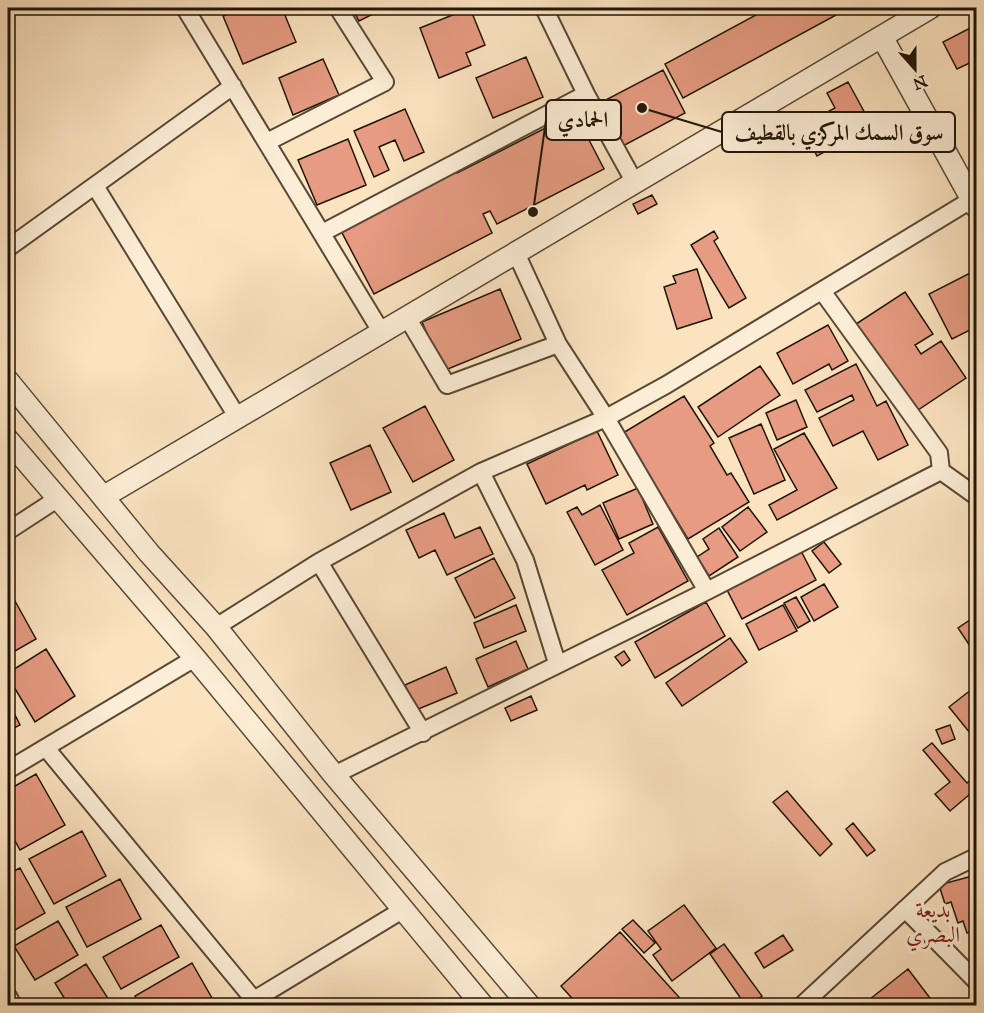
<svg xmlns="http://www.w3.org/2000/svg" width="984" height="1013" font-family="'IM FELL Great Primer',Amiri,serif">
<style>
.building{fill:#e69b82;stroke:#211507;stroke-width:1.5}
.lines{fill:none;stroke-linecap:round;stroke-linejoin:round}
.minor-casing{stroke:#584835;stroke-width:20}
.tertiary-casing{stroke:#584835;stroke-width:24}
.minor{stroke:#fcedd6;stroke-width:16}
.tertiary{stroke:#fcedd6;stroke-width:21}
.labels{text-anchor:middle;dominant-baseline:central;stroke-width:6;stroke-linejoin:round;paint-order:stroke}
.neighbourhood-label{font-size:22px;fill:#7a1f14;stroke:#fcedd6}
.leader{fill:none;stroke:#211507;stroke-width:2}
.callout-dot{fill:#211507;stroke:#fcedd6;stroke-width:2}
.callout{fill:#fcedd6;stroke:#211507;stroke-width:2}
.callout-label{font-size:22px;text-anchor:middle;font-weight:bold;fill:#211507}
</style>
<rect width="100%" height="100%" fill="#fbe3c0"/>
<filter id="stains"><feTurbulence type="fractalNoise" baseFrequency=".00333" numOctaves="4"/><feColorMatrix values="0 0 0 0 .2 0 0 0 0 .09 0 0 0 0 .02 0 0 0 .5 -.17"/></filter>
<radialGradient id="worn" r=".72"><stop offset=".6" stop-color="#630" stop-opacity="0"/><stop offset="1" stop-color="#630" stop-opacity=".3"/></radialGradient>
<path class="building" d="M246 8H282L296 42 243 64 223 16Z
M352 8H385L359 21Z
M470 8 485 45 466 53 471 65 439 78 420 28Z
M769 8H849L683 98 665 64Z
M976 25V60L957 69 943 42Z
M526 57 543 97 493 118 476 78Z
M323 59 339 95 293 115 279 78Z
M663 70 685 113 621 147 598 104Z
M848 82 872 126 817 156 801 126 835 108 827 93Z
M405 109 424 152 404 161 395 140 379 147 389 170 374 177 354 131Z
M575 113 604 169 497 224 490 211 483 214 492 233 374 294 339 227 454 168 457 173Z
M348 139 366 185 317 205 298 160Z
M652 195 657 204 638 214 633 204Z
M714 231 718 238 714 241 746 298 729 308 691 245Z
M697 269 712 318 677 329 664 287 676 283 673 276Z
M976 270V327L952 339 929 294Z
M500 289 521 339 443 371 422 322Z
M905 292 933 334 915 345 921 354 941 341 966 378 915 412 856 324Z
M828 325 848 361 832 370 829 364 793 384 777 353Z
M856 364 877 406 886 401 908 445 878 460 863 431 833 446 819 418 854 400 852 395 817 412 805 390Z
M760 366 780 395 718 437 698 407Z
M684 396 714 443 710 446 727 475 731 473 749 502 688 539 623 433Z
M796 400 807 427 777 440 766 413Z
M425 406 454 460 413 482 383 428Z
M761 424 785 480 754 494 729 438Z
M597 431 618 475 587 490 585 485 546 504 527 464Z
M804 433 837 488 777 520 769 505 797 490 774 449Z
M370 445 391 492 351 510 330 463Z
M638 488 653 524 619 539 603 503Z
M600 505 623 550 595 565 567 512 577 507 582 515Z
M748 507 767 532 740 551 722 527Z
M444 513 455 538 480 527 493 554 447 575 435 550 419 558 406 530Z
M658 527 688 581 627 615 602 570 634 553 629 543Z
M719 528 738 557 709 576 697 557 709 549 703 539Z
M824 542 841 564 829 573 812 551Z
M799 547 816 580 742 619 725 586Z
M494 558 515 598 475 618 455 578Z
M824 584 838 607 814 621 801 597Z
M10 592 36 639 8 655V593Z
M796 597 810 621 798 628 784 603Z
M706 602 725 636 655 678 635 642Z
M516 605 526 631 484 648 474 623Z
M783 605 797 631 759 650 746 624Z
M976 616V655L958 628Z
M730 638 747 662 682 706 666 683Z
M516 641 528 669 488 687 476 659Z
M46 649 75 696 35 722 8 677V673Z
M624 651 630 660 622 666 615 657Z
M446 667 457 693 416 710 405 685Z
M976 686V728L970 733 949 707Z
M531 696 537 710 511 721 505 708Z
M8 701 20 725 8 731Z
M950 725 955 739 942 744 936 730Z
M932 743 967 783 976 775V789L950 811 935 794 950 782 923 750Z
M36 774 65 825 20 850 8 828V790Z
M787 791 832 844 820 856 773 802Z
M853 823 875 850 867 856 846 829Z
M82 831 106 876 54 904 29 859Z
M20 868 45 913 8 934V874Z
M976 875V930L967 933 963 921 958 923 951 902 945 904 939 885Z
M120 879 141 919 87 947 66 907Z
M684 905 716 948 672 981 653 955 661 949 648 931Z
M633 920 655 943 644 953 622 929Z
M58 921 78 955 35 980 14 946Z
M161 925 179 957 121 989 103 957Z
M620 932 687 1006H579L561 986Z
M783 935 793 950 764 968 755 953Z
M724 944 762 996 750 1006H746L710 954Z
M192 963 212 998 199 1006H140L135 996Z
M86 964 109 1000 100 1006H87L83 1000 69 1006 55 983Z
M908 969 936 1006H866L865 1003Z"/>
<g class="lines">
<defs>
<path id="minor" d="M185 8 382 333
M544 8 586 94 635 183
M267 142 385 82 338 8
M95 186 238 418
M322 233 586 94
M8 248 233 86
M516 253 558 344 606 418 707 591
M407 317 447 385 558 344
M941 471 976 496
M481 472 525 560 557 663
M8 531 57 499
M319 562 423 733
M216 627 319 562 481 472 606 418 666 385 976 197
M46 748 259 1006
M8 770 195 658
M334 775 707 591 941 471 939 453 822 291
M905 909 976 981
M8 996 13 1006
M244 1006 404 909
M801 1006 945 872 976 857"/>
<path id="tertiary" d="M882 37 976 207
M8 381 149 553 216 627 334 775 530 1006
M8 440 195 658 483 1006
M103 497 930 8"/>
</defs>
<use href="#minor" class="minor-casing"/>
<use href="#tertiary" class="tertiary-casing"/>
<use href="#minor" class="minor"/>
<use href="#tertiary" class="tertiary"/>
</g>
<g class="labels">
<g class="neighbourhood-label">
<text x="933" y="909">بديعة<tspan x="933" dy="25">البصري</tspan></text>
</g>
</g>
<path class="leader" d="M533 212L546 120M642 108L722 132"/>
<g class="callout-dot">
<circle cx="533" cy="212" r="6"/>
<circle cx="642" cy="108" r="6"/>
</g>
<g class="callout">
<rect x="546" y="100" width="75" height="40" rx="6"/>
<rect x="722" y="112" width="233" height="40" rx="6"/>
</g>
<g class="callout-label">
<text x="583" y="127">الحمادي</text>
<text x="839" y="140">سوق السمك المركزي بالقطيف</text>
</g>
<rect width="984" height="1013" fill="none" stroke="#fbe3c0" stroke-width="30"/>
<rect x="9" y="9" width="966" height="995" fill="none" stroke="#211507" stroke-width="3"/>
<rect x="15" y="15" width="954" height="983" fill="none" stroke="#211507" stroke-width="1.5"/>
<g transform="translate(915 69) rotate(159)" stroke="#fcedd6" stroke-width="4.5" paint-order="stroke">
<path d="M0-4.5L10 22L0 15L-10 22Z" fill="#211507"/>
<text y="-9" font-size="16" font-weight="bold" text-anchor="middle" fill="#211507">N</text>
</g>
<rect width="100%" height="100%" filter="url(#stains)"/>
<rect width="100%" height="100%" fill="url(#worn)"/>
</svg>
